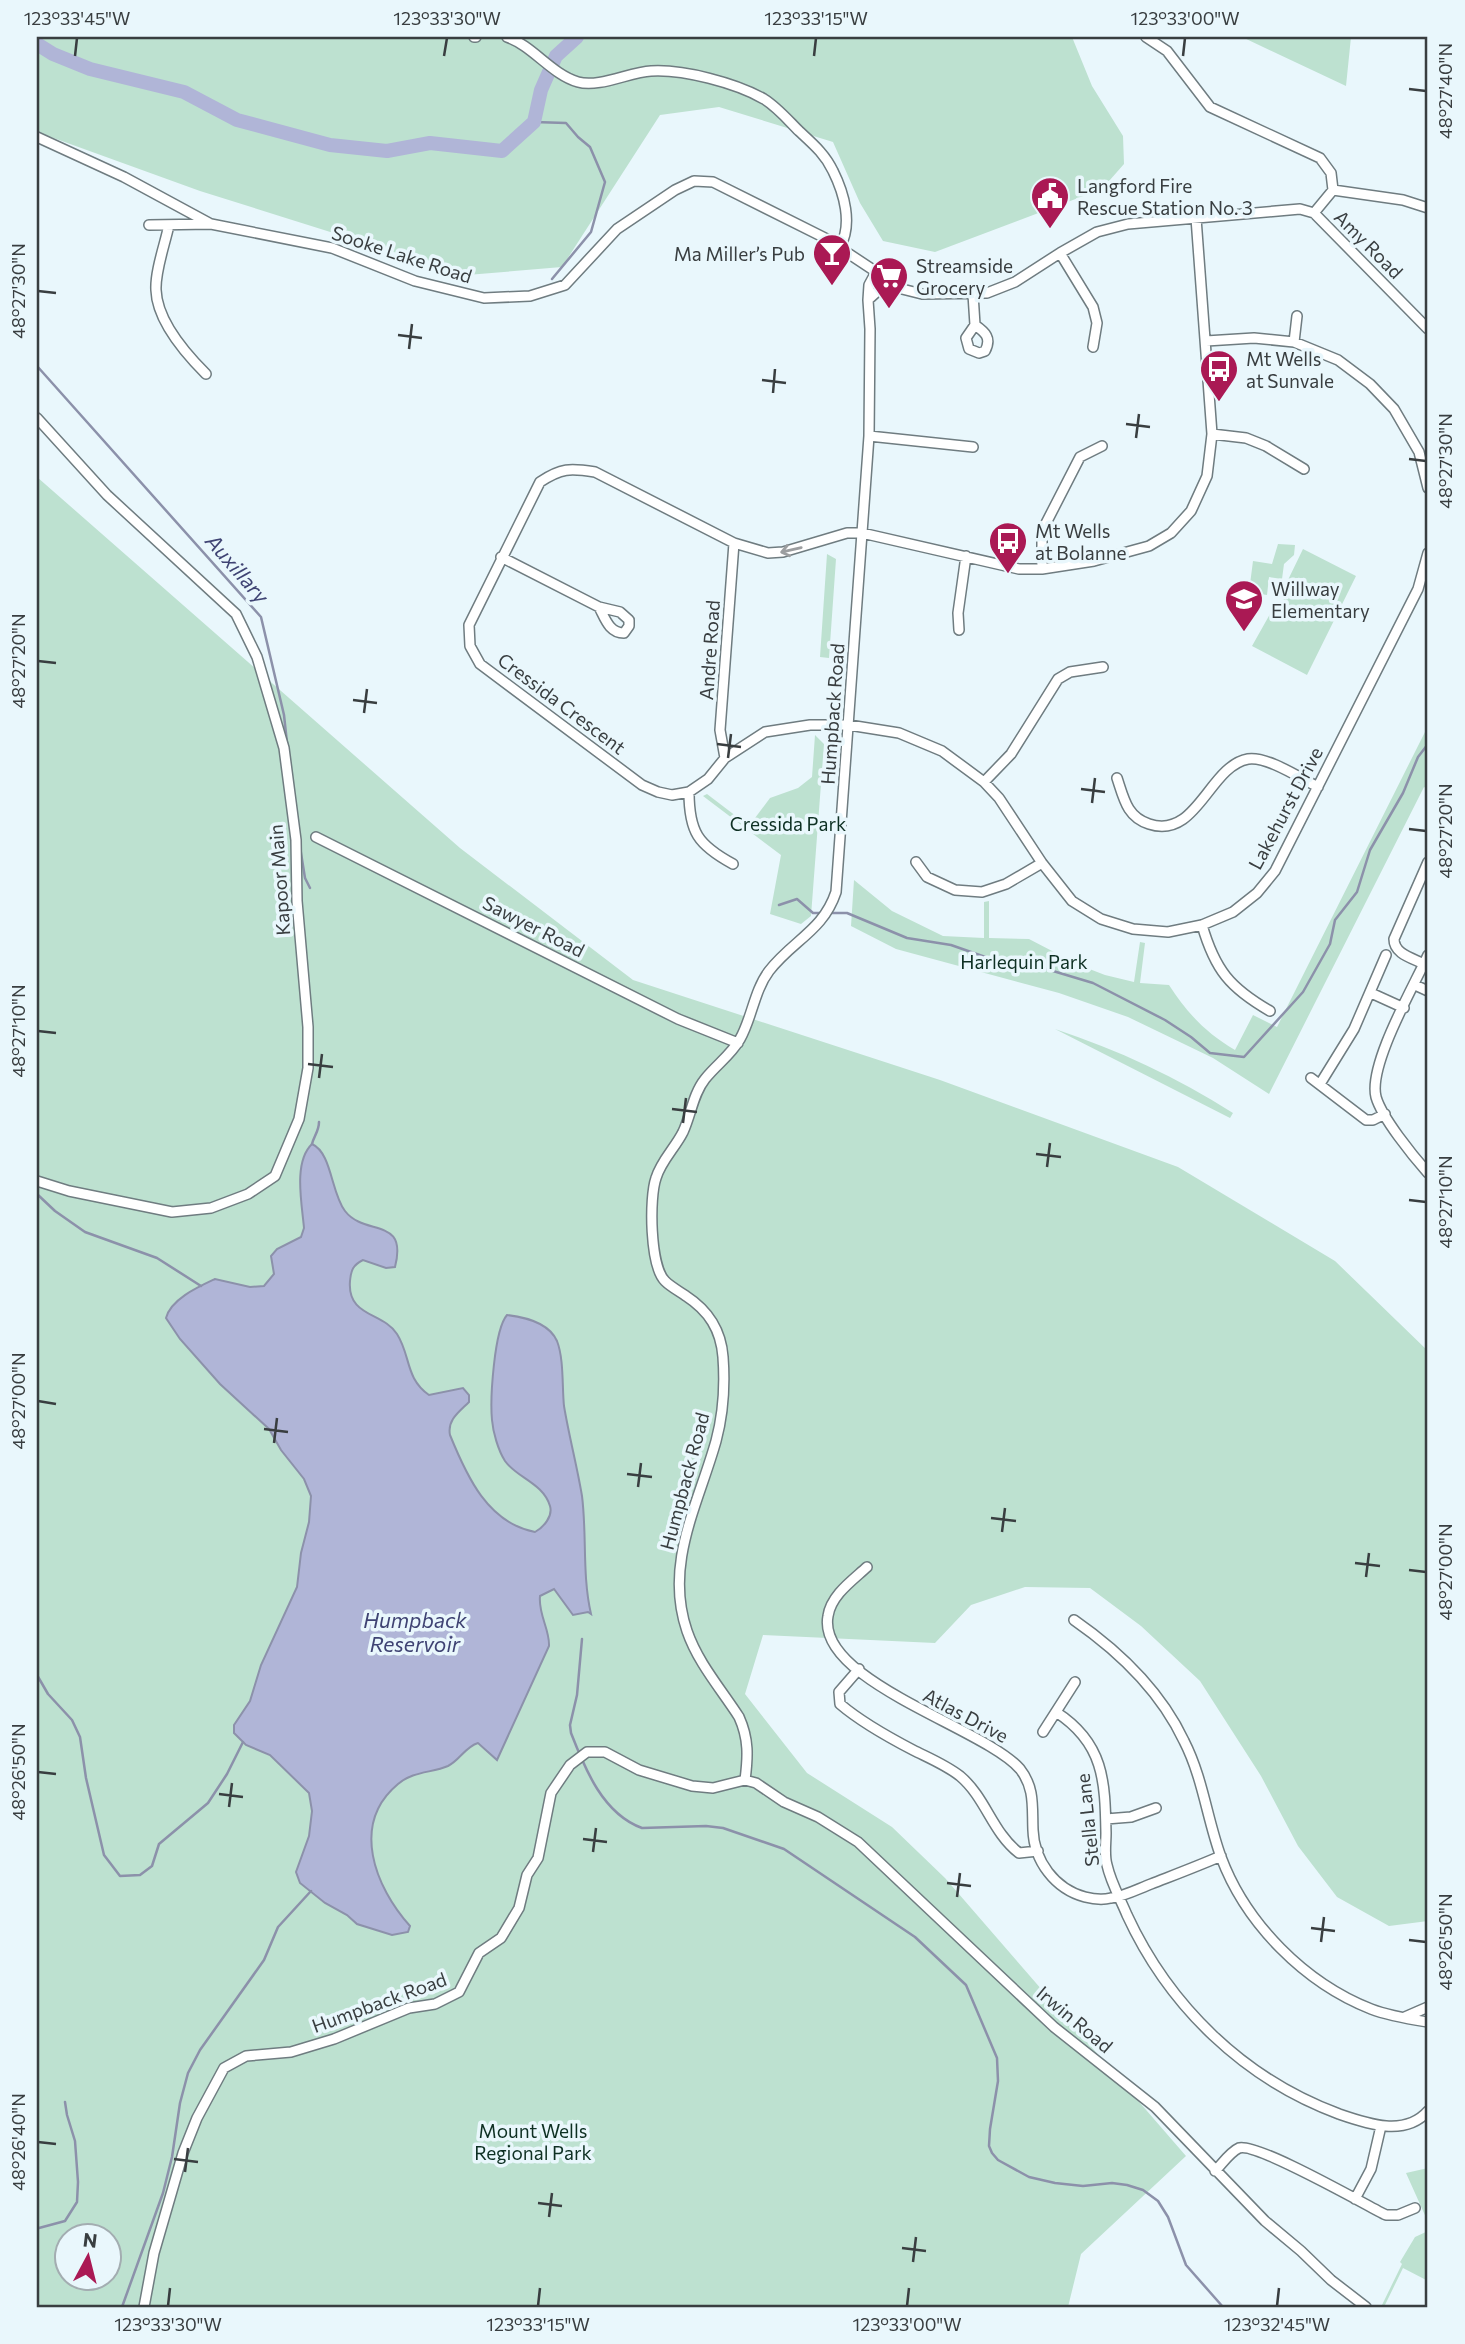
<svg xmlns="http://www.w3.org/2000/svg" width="1465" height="2344" font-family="Commissioner,sans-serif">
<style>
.green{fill:#bde1d0;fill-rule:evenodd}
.water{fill:#b0b5d7;stroke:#8c91aa;stroke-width:2}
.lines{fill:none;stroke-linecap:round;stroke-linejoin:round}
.stream{stroke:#8c91aa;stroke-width:2.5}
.river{stroke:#b0b5d7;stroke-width:14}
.minor-casing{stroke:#6f7c80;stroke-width:12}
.minor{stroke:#fff;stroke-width:9}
.oneway{stroke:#9c9ea0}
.ticks{fill:none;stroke:#393e40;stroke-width:2.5}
.labels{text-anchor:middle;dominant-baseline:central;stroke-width:7;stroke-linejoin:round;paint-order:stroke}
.poi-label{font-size:19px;fill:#393e40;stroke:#e9f7fc;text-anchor:start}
.street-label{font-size:19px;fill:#393e40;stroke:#e9f7fc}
.park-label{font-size:19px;fill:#0e3023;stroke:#e9f7fc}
.water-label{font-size:21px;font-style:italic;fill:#3f4373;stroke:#e9f7fc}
.neatline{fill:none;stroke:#393e40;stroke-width:2.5}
.ticks-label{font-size:18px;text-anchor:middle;fill:#393e40}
</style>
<rect width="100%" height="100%" fill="#e9f7fc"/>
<path class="green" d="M37 37H1072L1092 86 1123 136 1124 164 1102 189 935 252 883 241 860 203 833 142 719 107 660 115 562 267 467 275 200 191 37 132Z
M1242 37H1351L1346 86Z
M37 477 460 848 633 980 940 1080 1178 1167 1335 1261 1428 1351V1921L1389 1926 1337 1897 1298 1846 1261 1776 1200 1681 1141 1626 1090 1588 1025 1587 971 1605 935 1643 763 1635 745 1694 807 1773 892 1827 945 1878 1186 2156 1081 2254 1068 2307H37ZM66 2236H108V2278H66Z
M1278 544 1295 545 1294 555 1284 564 1282 579 1269 577 1267 595 1249 592 1253 561 1272 564Z
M1303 549 1356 576 1307 675 1252 646 1274 607 1282 608 1287 582Z
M827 554 836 559 829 658 820 657Z
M1428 726V789L1424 787 1269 1094 1213 1058 1128 1017 1059 993 896 949 851 926 854 880 892 911 943 936 984 938V902L989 901V938L1029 939 1079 965 1105 975 1134 982 1140 942 1145 943 1140 983 1169 985C1187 1013 1206 1033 1235 1050L1253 1015 1277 1027Z
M815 735 824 744 811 916 801 924 770 914 781 855 703 796 707 794 749 826 770 798 798 788 812 777Z
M1055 1029C1118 1050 1177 1077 1233 1113L1230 1118Z
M1428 2168V2222L1406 2173Z
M1428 2231V2281L1403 2268 1384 2307 1382 2305 1402 2264 1400 2262 1415 2237Z"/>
<path class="water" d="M312 1144C332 1153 331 1193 345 1211 365 1237 408 1216 395 1267L386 1268 363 1260C353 1265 351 1270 350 1281 347 1317 383 1312 397 1334 411 1356 405 1378 429 1395L463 1388 469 1395V1402C459 1412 447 1420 450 1435 467 1477 488 1523 535 1532 544 1527 553 1516 550 1506 543 1483 517 1478 505 1461 498 1450 493 1432 492 1420 490 1399 494 1330 507 1315 524 1317 549 1323 557 1341 564 1359 562 1387 564 1406 569 1436 577 1466 582 1496 587 1535 582 1575 591 1614L588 1612 573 1615 554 1589 540 1596C538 1614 550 1630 549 1646L497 1760 478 1743C465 1747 460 1760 448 1766 432 1773 413 1771 398 1784 350 1824 375 1887 410 1926L408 1932 392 1935 357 1924 347 1915 325 1903 300 1883 296 1872 309 1836 312 1811 309 1793 270 1755 246 1745 234 1733V1725L250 1701 261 1665 297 1587 301 1553 309 1522 311 1496 304 1479 281 1450 269 1429 220 1384 180 1339 166 1318C171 1299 198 1287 215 1279L250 1287 264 1286 274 1274 271 1256 277 1249 301 1237 304 1228C302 1204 293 1162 312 1144Z"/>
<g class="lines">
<path class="stream" d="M534 122 566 123 578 137 590 147 605 182 591 232 552 279
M37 366 261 617 284 715 287 743
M300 847 305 878 310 888
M779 905 797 899 813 913H823
M830 913H847L907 938 951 945 991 959 1033 965 1093 983 1165 1020 1191 1037 1210 1053 1244 1057 1303 992 1330 944 1335 920 1357 892 1370 850 1403 793 1418 757 1428 744
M312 1144C314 1136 319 1131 319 1122
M37 1194 55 1211 85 1232 157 1258 201 1286
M582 1639 577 1695 570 1725 571 1733C585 1769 603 1814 642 1828L706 1826 723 1828 784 1849 915 1937 966 1985 997 2058 998 2081 990 2129 989 2146 992 2153 998 2160 1029 2177 1055 2183 1083 2186 1112 2183 1127 2185 1143 2190 1158 2201 1168 2217 1186 2265 1223 2307
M37 1675 48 1694 72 1720 80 1737 86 1778 104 1855 120 1876 140 1875 152 1866 159 1844 208 1803 227 1774 243 1742
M39 2228 65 2221 77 2202 78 2182 75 2141 67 2115 65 2102
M122 2307 163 2193 172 2157 180 2103 188 2073 200 2050 264 1960 278 1927 311 1891"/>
<path class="river" d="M37 44 53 54 90 69 184 92 237 120 330 145 387 151 430 143 502 151 534 122 541 90 556 56 577 37"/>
<defs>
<path id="minor" d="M474 37H476
M507 37C533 46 551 74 578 82 599 88 630 72 651 71 683 69 736 83 764 99 777 107 788 120 799 131 813 144 825 154 833 171 844 193 853 224 840 247
M1146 37 1167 51 1210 107 1320 158 1331 173 1333 190 1314 213
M37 137 124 177 209 223
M1333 190 1403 200 1428 208
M1196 218 1212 434 1207 476 1191 511 1171 533 1149 546 1094 561 1042 569H1019L862 533H847L783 552 768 553 734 543 595 472C570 468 561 468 540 482L469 625 470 646 480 664 642 785 658 792 672 795 689 792 708 779 725 758 765 732 810 725H849L899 733 942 751 984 782 999 798 1042 863 1072 901 1101 919 1133 929 1168 932 1202 925 1233 912 1257 893 1275 871 1418 589 1428 553
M149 225 211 224 332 248 415 281 484 298 530 296 565 285 617 229 675 190 694 181 713 182 825 238 902 289 922 294 987 293 1015 282 1060 253 1097 232 1128 224 1300 209 1314 213 1428 329
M169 225C165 244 155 271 156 290 157 321 185 353 206 374
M1060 253 1093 307 1097 323 1093 347
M973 294 975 325 966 338 969 349 979 353 985 351C992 338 985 332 975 325
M869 299 880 289H899
M1206 341 1254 338 1294 342 1338 360 1370 384 1394 409 1419 452 1428 488
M1294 342 1297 316
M37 418 107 495 236 614 257 657 284 748 296 840 297 901 308 1027V1068L299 1119 275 1176 248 1194 211 1208 172 1212 69 1191 37 1181
M1212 434 1246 438 1266 446 1304 469
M869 436 973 447
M501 557 599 607 620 612 629 620V626L624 633C609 633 605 618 599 607
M1042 569V531L1080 457 1102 446
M959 630 958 613 966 556
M725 758 720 730 734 543
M1117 778C1124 799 1127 817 1149 824 1197 840 1209 766 1248 759 1267 756 1300 778 1318 787
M984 782 1011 754 1058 679 1070 672 1103 667
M689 792C689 832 698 845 733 864
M316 837 678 1019 738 1043
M916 862 927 877 955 890 982 892 1006 884 1042 863
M1202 925C1215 970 1230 988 1270 1011
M1428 955C1414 986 1368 1065 1376 1097 1382 1118 1413 1156 1428 1173
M1424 964C1412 958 1394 954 1394 939L1428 862
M1415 985 1428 991
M1371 993 1404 1008
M1311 1078 1366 1120H1373L1385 1114
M1320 1084 1354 1029 1386 955
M867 1567C853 1580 831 1595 828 1616 816 1681 985 1728 1020 1769 1035 1788 1032 1807 1033 1830 1034 1861 1055 1889 1085 1897 1093 1899 1103 1900 1111 1898 1125 1896 1138 1889 1151 1884 1174 1875 1198 1866 1221 1856
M1074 1620C1120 1652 1160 1690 1184 1741 1203 1778 1207 1819 1221 1857 1246 1924 1305 1983 1371 2009 1389 2016 1409 2019 1428 2022
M859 1669 839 1692 840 1704C861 1722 888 1737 913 1750 929 1758 946 1765 960 1776 986 1798 992 1832 1019 1853L1038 1851
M1056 1712C1104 1743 1105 1781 1106 1833 1106 1844 1104 1855 1107 1865 1111 1883 1120 1898 1127 1915 1169 2006 1244 2079 1339 2114 1368 2124 1405 2137 1428 2111
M1043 1732 1075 1682
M745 1780C748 1757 749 1739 739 1717 721 1689 698 1663 687 1631 664 1564 698 1505 716 1441 723 1415 725 1384 723 1357 721 1330 709 1311 686 1296 679 1291 671 1287 665 1281 650 1266 649 1198 656 1178 661 1161 675 1148 683 1132 691 1115 693 1094 705 1079 716 1065 731 1055 740 1039 752 1018 754 991 769 971 793 940 823 931 836 892L869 436 870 329 868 300 869 285 876 272
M745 1780 756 1783 784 1802 818 1817 858 1842 1054 2027 1155 2107 1265 2221 1301 2251 1331 2280 1366 2307
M1106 1819 1131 1817 1156 1808
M1405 2017 1428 2007
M1215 2171C1222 2164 1230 2152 1239 2148 1256 2142 1364 2204 1386 2215H1398L1415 2208
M1355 2199 1371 2169 1381 2126
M144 2307 154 2253 183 2153 197 2118 224 2068 246 2056 291 2052 334 2039 409 2008 435 2004 459 1992 479 1953 501 1938 519 1908 527 1875 538 1858 551 1793 570 1765 587 1752H605L639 1770 692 1786 713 1788 745 1780"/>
</defs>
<use href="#minor" class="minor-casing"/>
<use href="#minor" class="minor"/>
</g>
<defs><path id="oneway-shaft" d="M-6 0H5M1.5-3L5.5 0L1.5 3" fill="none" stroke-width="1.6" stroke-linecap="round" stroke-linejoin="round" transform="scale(1.75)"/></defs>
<use class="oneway" href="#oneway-shaft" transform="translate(791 550) rotate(167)"/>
<path class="ticks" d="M75 56 77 38M444 56 447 38M814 56 816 38M1183 56 1185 38M1409 89 1426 91M38 291 56 293M398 335 422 338M409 349 412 324M762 380 786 383M773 393 775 369M1126 424 1150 427M1136 438 1139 414M1409 459 1426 461M38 661 56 663M353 700 377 703M364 713 367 689M717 744 741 747M728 758 731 734M1081 789 1105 792M1092 803 1095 778M1409 829 1426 831M38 1031 56 1033M308 1064 333 1067M319 1078 322 1054M672 1109 697 1112M683 1123 686 1098M1036 1154 1061 1157M1047 1167 1050 1143M1409 1200 1426 1202M38 1401 56 1404M264 1429 288 1432M274 1443 277 1418M627 1474 652 1477M638 1487 641 1463M991 1518 1016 1521M1002 1532 1005 1508M1355 1563 1380 1566M1409 1570 1426 1572M1366 1577 1369 1553M38 1772 56 1774M219 1794 243 1797M229 1807 232 1783M583 1839 607 1842M593 1852 596 1828M947 1883 971 1886M957 1897 960 1873M1311 1928 1335 1931M1409 1940 1426 1942M1321 1942 1324 1917M38 2142 56 2144M174 2159 198 2162M185 2172 188 2148M538 2203 562 2206M549 2217 552 2193M902 2248 926 2251M913 2262 916 2237M168 2306 170 2288M538 2306 540 2288M907 2306 909 2288M1277 2306 1279 2288"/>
<defs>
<symbol id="civic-pin" viewBox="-11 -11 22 30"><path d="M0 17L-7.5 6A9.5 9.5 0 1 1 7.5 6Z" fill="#aa1954" stroke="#e9f7fc"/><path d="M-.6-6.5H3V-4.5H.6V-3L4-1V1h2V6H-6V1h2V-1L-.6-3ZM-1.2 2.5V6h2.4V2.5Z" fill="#fff"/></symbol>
<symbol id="bar-pin" viewBox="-11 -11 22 30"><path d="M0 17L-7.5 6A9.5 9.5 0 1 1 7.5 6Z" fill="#aa1954" stroke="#e9f7fc"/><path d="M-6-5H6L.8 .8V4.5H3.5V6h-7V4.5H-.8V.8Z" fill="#fff"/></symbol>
<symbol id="supermarket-pin" viewBox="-11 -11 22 30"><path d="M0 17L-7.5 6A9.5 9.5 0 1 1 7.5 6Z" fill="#aa1954" stroke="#e9f7fc"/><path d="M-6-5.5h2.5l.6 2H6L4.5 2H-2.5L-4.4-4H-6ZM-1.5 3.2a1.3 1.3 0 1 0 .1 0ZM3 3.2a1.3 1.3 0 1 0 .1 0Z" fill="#fff"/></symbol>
<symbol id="bus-pin" viewBox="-11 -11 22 30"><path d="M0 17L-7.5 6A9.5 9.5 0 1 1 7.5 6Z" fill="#aa1954" stroke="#e9f7fc"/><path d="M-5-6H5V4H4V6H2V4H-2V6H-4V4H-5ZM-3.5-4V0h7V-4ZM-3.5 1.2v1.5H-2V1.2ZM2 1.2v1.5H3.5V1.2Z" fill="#fff"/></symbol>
<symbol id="school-pin" viewBox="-11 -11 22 30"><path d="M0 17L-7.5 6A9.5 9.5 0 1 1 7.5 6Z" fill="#aa1954" stroke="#e9f7fc"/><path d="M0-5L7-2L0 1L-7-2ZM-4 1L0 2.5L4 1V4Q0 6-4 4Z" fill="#fff"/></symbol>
</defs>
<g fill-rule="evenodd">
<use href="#civic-pin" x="1028" y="174" width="44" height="60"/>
<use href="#bar-pin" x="810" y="231" width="44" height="60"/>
<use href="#supermarket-pin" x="867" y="254" width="44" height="60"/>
<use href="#bus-pin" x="1197" y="347" width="44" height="60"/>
<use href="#bus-pin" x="986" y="519" width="44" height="60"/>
<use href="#school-pin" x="1222" y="577" width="44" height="60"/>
</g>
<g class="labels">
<g class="poi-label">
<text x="1077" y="185">Langford Fire<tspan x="1077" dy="22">Rescue Station No. 3</tspan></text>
<text x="805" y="253" text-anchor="end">Ma Miller’s Pub</text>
<text x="916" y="265">Streamside<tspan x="916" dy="22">Grocery</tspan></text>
<text x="1246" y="358">Mt Wells<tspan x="1246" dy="22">at Sunvale</tspan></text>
<text x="1035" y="530">Mt Wells<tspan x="1035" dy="22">at Bolanne</tspan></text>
<text x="1271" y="588">Willway<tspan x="1271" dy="22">Elementary</tspan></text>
</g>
<g class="street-label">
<text transform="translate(1369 244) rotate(45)">Amy Road</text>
<text transform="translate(402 254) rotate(18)">Sooke Lake Road</text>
<text transform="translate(709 650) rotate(-86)">Andre Road</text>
<text transform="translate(562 703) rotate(37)">Cressida Crescent</text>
<text transform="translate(832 714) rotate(-86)">Humpback Road</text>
<text transform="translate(1285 808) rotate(-62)">Lakehurst Drive</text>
<text transform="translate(279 880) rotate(-94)">Kapoor Main</text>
<text transform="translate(534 926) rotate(27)">Sawyer Road</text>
<text transform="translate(684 1481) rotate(-75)">Humpback Road</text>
<text transform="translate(966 1715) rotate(28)">Atlas Drive</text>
<text transform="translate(1087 1820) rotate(-96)">Stella Lane</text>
<text transform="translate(379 2002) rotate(-20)">Humpback Road</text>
<text transform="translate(1075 2019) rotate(40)">Irwin Road</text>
</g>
<g class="park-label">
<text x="788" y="823">Cressida Park</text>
<text x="1024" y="961">Harlequin Park</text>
<text x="533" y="2130">Mount Wells<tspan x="533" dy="22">Regional Park</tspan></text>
</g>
<g class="water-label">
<text transform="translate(238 568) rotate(49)">Auxillary</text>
<text x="415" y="1619">Humpback<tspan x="415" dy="24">Reservoir</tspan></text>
</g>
</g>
<rect width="1465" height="2344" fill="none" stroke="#e9f7fc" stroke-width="77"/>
<g transform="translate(88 2257) rotate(7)"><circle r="33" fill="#e9f7fc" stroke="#a3adb1" stroke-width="2"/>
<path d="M0-5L12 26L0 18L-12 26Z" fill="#aa1954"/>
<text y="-10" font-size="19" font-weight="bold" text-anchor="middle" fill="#393e40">N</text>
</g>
<rect x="38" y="38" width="1388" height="2268" class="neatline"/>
<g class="ticks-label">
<text x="77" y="25">123°33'45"W</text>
<text x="447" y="25">123°33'30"W</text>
<text x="816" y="25">123°33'15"W</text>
<text x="1185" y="25">123°33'00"W</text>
<text transform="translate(1446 91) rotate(-90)" y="6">48°27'40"N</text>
<text transform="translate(19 291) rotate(-90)" y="6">48°27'30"N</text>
<text transform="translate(1446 461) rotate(-90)" y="6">48°27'30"N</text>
<text transform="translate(19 661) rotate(-90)" y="6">48°27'20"N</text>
<text transform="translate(1446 831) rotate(-90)" y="6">48°27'20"N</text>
<text transform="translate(19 1031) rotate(-90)" y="6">48°27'10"N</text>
<text transform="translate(1446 1202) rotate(-90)" y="6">48°27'10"N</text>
<text transform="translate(19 1401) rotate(-90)" y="6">48°27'00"N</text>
<text transform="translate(1446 1572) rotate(-90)" y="6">48°27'00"N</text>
<text transform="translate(19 1772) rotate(-90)" y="6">48°26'50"N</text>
<text transform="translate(1446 1942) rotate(-90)" y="6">48°26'50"N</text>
<text transform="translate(19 2142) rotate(-90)" y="6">48°26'40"N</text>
<text x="168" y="2331">123°33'30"W</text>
<text x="538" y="2331">123°33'15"W</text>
<text x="907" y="2331">123°33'00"W</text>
<text x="1277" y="2331">123°32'45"W</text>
</g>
</svg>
